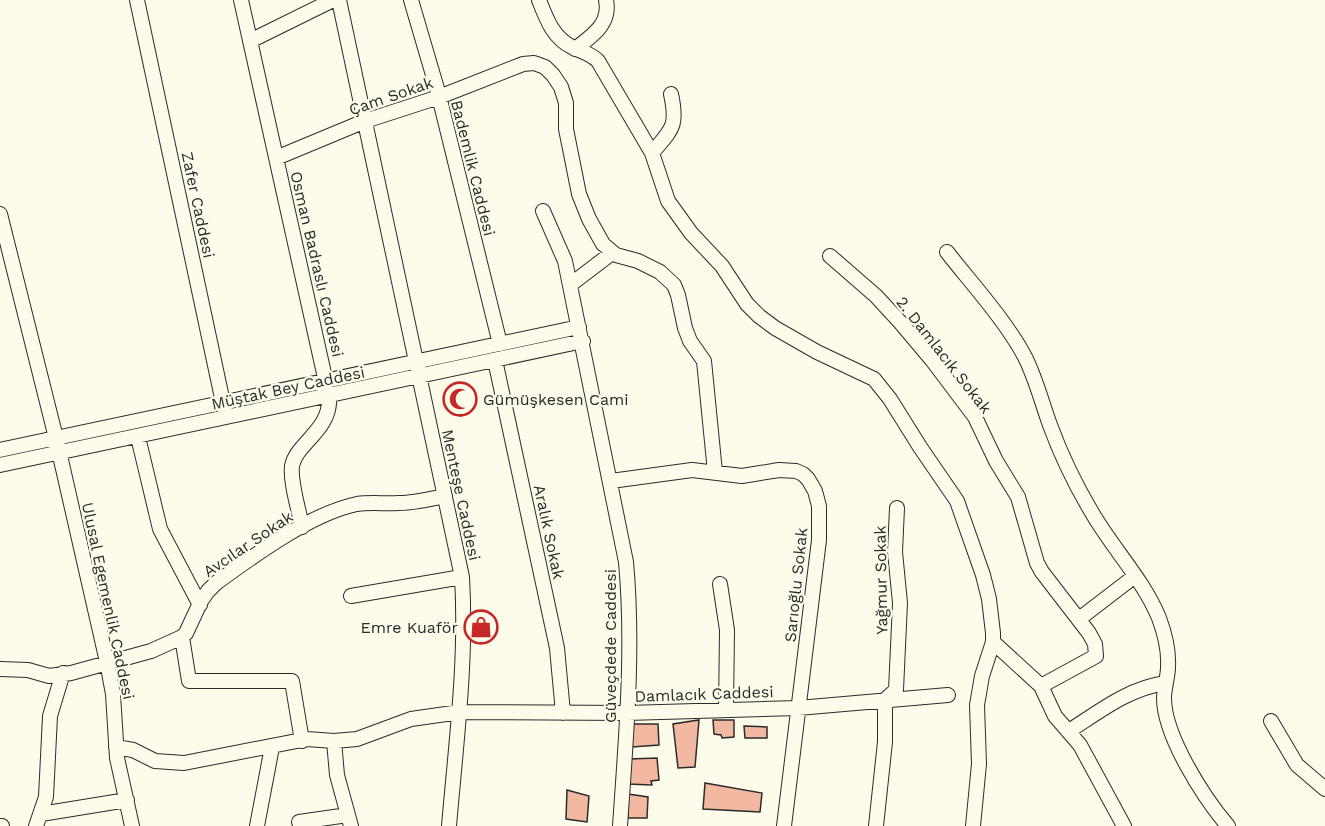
<svg xmlns="http://www.w3.org/2000/svg" width="1325" height="826" font-family="'Work Sans',sans-serif">
<style>
.building{fill:#f2b8a0;stroke:#2b2b2b;stroke-width:1.5}
.lines{fill:none;stroke-linecap:round;stroke-linejoin:round}
.minor-casing{stroke:#2b2b2b;stroke-width:16}
.minor{stroke:#fdfbea;stroke-width:14}
.labels{text-anchor:middle;dominant-baseline:central;stroke-width:4.5;stroke-linejoin:round;paint-order:stroke}
.street-label{font-size:16px;fill:#2b2b2b;stroke:#fdfbea}
.poi-label{font-size:16px;fill:#2b2b2b;stroke:#fdfbea;text-anchor:start}
</style>
<rect width="100%" height="100%" fill="#fdfbea"/>
<path class="building" d="M460 383 476 403 461 416 444 395Z
M699 720 695 767 678 768 673 724Z
M713 720H734V737L722 738 721 735 714 734Z
M631 724H658L659 745 632 747Z
M744 726 767 727V738H745Z
M657 758 659 780 651 781 652 785 628 784 629 759Z
M705 783 762 793 760 812 703 809Z
M567 790 589 796 587 822 566 819Z
M628 794 648 797 647 818H628Z"/>
<g class="lines">
<defs>
<path id="minor" d="M137 0 225 412
M241 0 329 396C332 430 296 443 292 466 290 482 299 510 302 527
M339 0 462 577C467 661 456 743 449 826
M411 0 438 92 500 344
M539 0C546 18 553 38 572 47 582 52 590 53 598 61L652 153 668 201 691 233 722 266 747 304 759 316 775 328 817 352 874 379 890 399 920 447 957 501 983 575 989 599 993 633V642L982 676 977 705 979 764 973 826
M250 41 333 0
M575 49C592 36 611 24 606 0
M652 153C672 129 678 127 671 94
M276 158 365 121 439 97 523 64 534 63 545 67 553 75 561 87 566 103V129L579 194 589 219 603 244 616 255 638 261 660 272 674 285 678 295 685 328 690 341 704 361 715 472
M543 211 565 261 626 562C634 649 626 738 620 826
M0 214 56 438 107 662 113 694 117 758 132 826
M947 252C972 284 1006 321 1025 357 1036 379 1042 403 1050 425 1061 455 1075 484 1091 511 1112 548 1143 579 1159 618 1165 634 1169 650 1168 667 1168 677 1164 688 1164 698 1164 736 1204 798 1228 826
M830 256 876 296 900 322 932 360 975 417 996 461 1018 497 1037 563 1042 572 1089 633 1095 644 1096 656 1041 686
M570 285 612 253
M495 360 557 648 563 713
M138 437 160 529 200 605
M0 450 579 327
M0 465 583 341
M611 481 692 470 742 476 779 470 796 471 803 474 808 479 815 491 819 506V540L784 826
M720 584 727 630 726 710
M351 596 462 577
M1079 619 1135 576
M182 637 189 681H292L302 741
M993 642 1041 686 1055 716 1080 745 1124 826
M0 669 28 670 49 676 71 673 151 651 182 637 186 633 201 601 208 591 216 583C253 556 312 513 357 504 371 502 385 504 399 503 414 503 430 499 445 496
M1271 721 1297 765 1325 789
M1069 731C1100 711 1129 688 1166 683
M334 741 337 775 351 826
M116 747 133 750 155 761 184 763 307 739 334 741 357 739 411 719 460 712 627 713 798 708 948 695
M41 814 127 800
M299 822 348 815
M0 826H2
M36 826 46 797 50 716 63 673
M257 826 272 747
M876 826 885 742V700L896 690 900 603 895 552 897 508"/>
</defs>
<use href="#minor" class="minor-casing"/>
<use href="#minor" class="minor"/>
</g>
<defs>
<symbol id="mosque-ring" viewBox="-11 -11 22 22"><circle r="9.5" fill="#fdfbea" stroke="#c62828" stroke-width="1.5"/><path d="M3.5-4.9A6 6 0 1 0 3.5 4.9A5 5 0 1 1 3.5-4.9Z" fill="#c62828"/></symbol>
<symbol id="shop-ring" viewBox="-11 -11 22 22"><circle r="9.5" fill="#fdfbea" stroke="#c62828" stroke-width="1.5"/><path d="M-5-2.5h2.3a2.7 3.5 0 0 1 5.4 0H5L5.5 6h-11ZM-1.5-2.5h3a1.5 2.3 0 0 0-3 0Z" fill="#c62828"/></symbol>
</defs>
<g fill-rule="evenodd">
<use href="#mosque-ring" x="441" y="380" width="38" height="38"/>
<use href="#shop-ring" x="462" y="608" width="38" height="38"/>
</g>
<g class="labels">
<g class="street-label">
<text transform="translate(391 96) rotate(-19)">Çam Sokak</text>
<text transform="translate(473 168) rotate(76)">Bademlik Caddesi</text>
<text transform="translate(198 205) rotate(78)">Zafer Caddesi</text>
<text transform="translate(317 264) rotate(77)">Osman Badraslı Caddesi</text>
<text transform="translate(944 355) rotate(52)">2. Damlacık Sokak</text>
<text transform="translate(288 388) rotate(-12)">Müştak Bey Caddesi</text>
<text transform="translate(461 495) rotate(78)">Menteşe Caddesi</text>
<text transform="translate(549 532) rotate(78)">Aralık Sokak</text>
<text transform="translate(248 544) rotate(-34)">Avcılar Sokak</text>
<text transform="translate(881 580) rotate(-91)">Yağmur Sokak</text>
<text transform="translate(796 585) rotate(-84)">Sarıoğlu Sokak</text>
<text transform="translate(108 601) rotate(78)">Ulusal Egemenlik Caddesi</text>
<text transform="translate(610 646) rotate(-90)">Güveçdede Caddesi</text>
<text transform="translate(704 694) rotate(-2)">Damlacık Caddesi</text>
</g>
<g class="poi-label">
<text x="483" y="399">Gümüşkesen Cami</text>
<text x="458" y="627" text-anchor="end">Emre Kuaför</text>
</g>
</g>
</svg>
